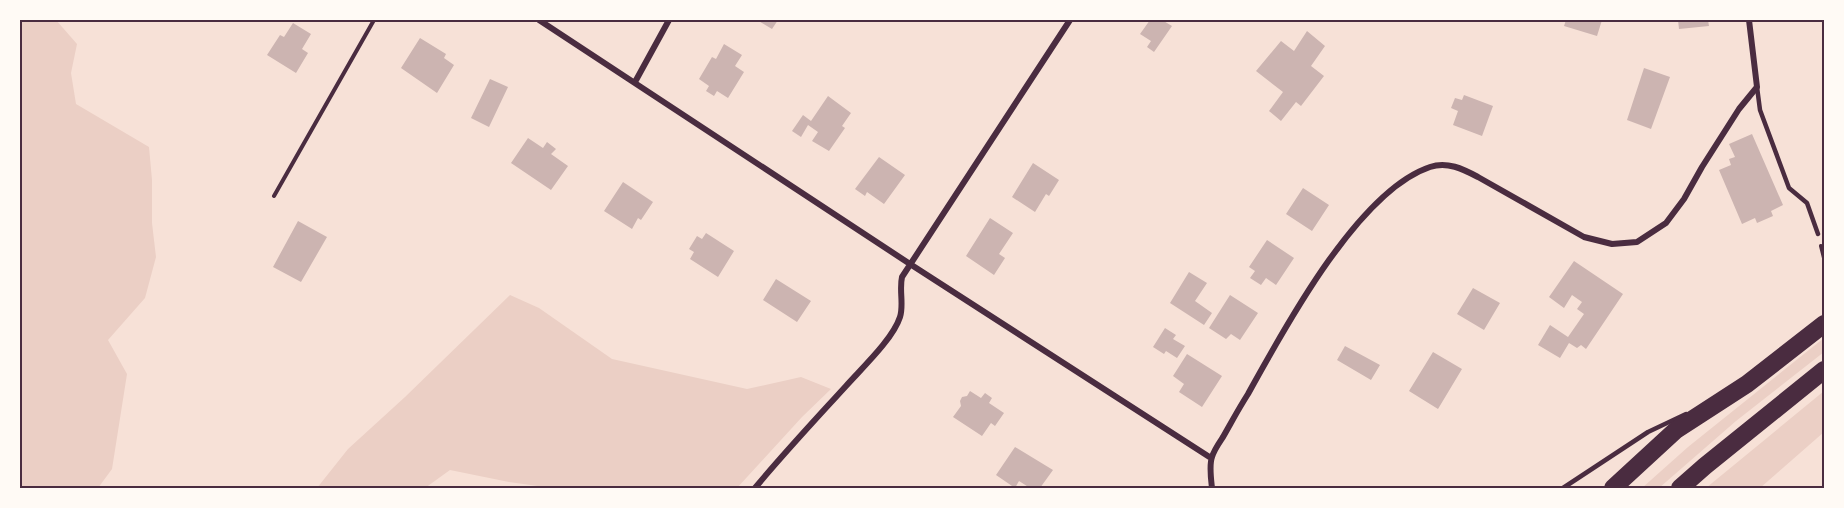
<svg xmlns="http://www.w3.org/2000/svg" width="1844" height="508" font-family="'Asap Condensed',sans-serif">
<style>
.green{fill:#ebcfc5}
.building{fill:#ccb4b1}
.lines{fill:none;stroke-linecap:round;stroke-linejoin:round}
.path{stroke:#4a2c40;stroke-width:4}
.service{stroke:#4a2c40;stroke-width:4.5}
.minor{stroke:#4a2c40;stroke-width:6}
.motorway{stroke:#4a2c40;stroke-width:18}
.neatline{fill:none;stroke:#4a2c40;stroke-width:2}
</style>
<rect width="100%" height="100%" fill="#f7e1d7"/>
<path class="green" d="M20 20H56L77 44 71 73 76 104 149 147 152 180V223L156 257 145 298 108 340 127 374 112 469 98 488H20Z
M510 295 539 308 612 359 747 389 801 377 831 389 802 417 737 488H552L509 482 450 470 425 488H317L348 449 405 397Z
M1824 338V352L1736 421 1659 488H1642L1688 447Z
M1824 391V432L1760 488H1706Z"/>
<path class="building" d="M757 20H778L772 29Z
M1150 20H1162L1172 26 1154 52 1147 47 1151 41 1140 34Z
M1566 20H1602L1597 36 1564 26Z
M1678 20H1708L1709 26 1679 29Z
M293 23 311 34 302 49 308 53 296 73 267 55 280 35 284 37Z
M1307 31 1325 46 1311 66 1324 76 1301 106 1296 102 1281 121 1269 111 1283 92 1256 71 1281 41 1294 51Z
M420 38 446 54 444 58 454 65 437 93 401 68Z
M724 44 742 55 735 66 744 72 728 98 717 91 714 96 706 91 709 86 699 79 712 57 716 59Z
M1644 68 1670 77 1651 129 1627 120Z
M490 79 508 87 489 127 471 118Z
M1464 95 1493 106 1482 136 1453 125 1458 111 1451 108 1455 98 1462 100Z
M828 96 851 113 842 126 845 128 829 151 812 141 818 132 808 125 801 137 792 131 803 115 811 121Z
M1752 134 1783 205 1771 211 1773 216 1757 223 1755 218 1742 224 1719 170 1731 165 1729 159 1735 157 1729 144Z
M528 138 543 148 547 142 556 149 551 154 568 166 551 190 511 163Z
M879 157 905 175 884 204 867 192 865 196 855 189Z
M1033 163 1059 180 1049 196 1046 194 1035 212 1012 197Z
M623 182 653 202 641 220 638 218 632 229 604 211Z
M1303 188 1329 205 1312 231 1286 214Z
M990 218 1013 233 999 254 1005 258 994 275 966 256Z
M298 221 327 237 301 282 273 267Z
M706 233 734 251 718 277 690 259 694 252 689 249 697 236 702 239Z
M1267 240 1294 258 1276 285 1266 278 1261 285 1250 278 1255 271 1249 267Z
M1574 261 1623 294 1586 349 1581 345 1577 348 1569 343 1560 358 1538 345 1550 325 1568 337 1584 314 1577 309 1582 302 1572 295 1564 308 1549 297Z
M1189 272 1207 283 1195 301 1212 313 1204 325 1170 303Z
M776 279 811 301 797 322 763 300Z
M1473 288 1500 303 1484 330 1457 314Z
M1230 295 1258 313 1240 340 1231 334 1226 339 1209 328Z
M1165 328 1176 335 1173 339 1185 346 1177 358 1166 351 1164 354 1153 347Z
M1345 346 1380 365 1371 380 1337 360Z
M1433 352 1462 369 1438 409 1409 391Z
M1187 354 1222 376 1202 407 1179 392 1184 384 1173 376Z
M970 391 981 398 985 393 992 398 989 403 1004 413 995 426 991 423 982 436 953 417 961 406 960 401 962 397 967 396Z
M1015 447 1053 470 1040 488H1030L1019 481 1015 488 996 475Z"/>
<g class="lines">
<path class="path" d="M274 196 374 20
M1821 246 1824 258"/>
<path class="service" d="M1757 87 1760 110 1789 188 1807 203 1818 234
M1563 488 1648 432 1686 414"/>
<path class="minor" d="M539 20 910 264 1211 458
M635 82 669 20
M755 488C784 453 815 420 846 386 862 368 893 339 900 317 904 305 899 290 902 277L1070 20
M1212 488C1211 479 1209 465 1212 457 1214 450 1219 443 1223 437 1231 423 1239 408 1248 394 1284 329 1358 191 1430 167 1447 161 1463 169 1478 177L1584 237 1612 244 1637 242 1666 223 1684 199 1702 167 1739 109 1757 87 1749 20"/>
<path class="motorway" d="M1613 488 1676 430 1747 384 1824 324
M1680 488 1705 466 1824 370"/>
</g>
<rect width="1844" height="508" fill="none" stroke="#fffaf5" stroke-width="42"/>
<rect x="21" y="21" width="1802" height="466" class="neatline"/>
</svg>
